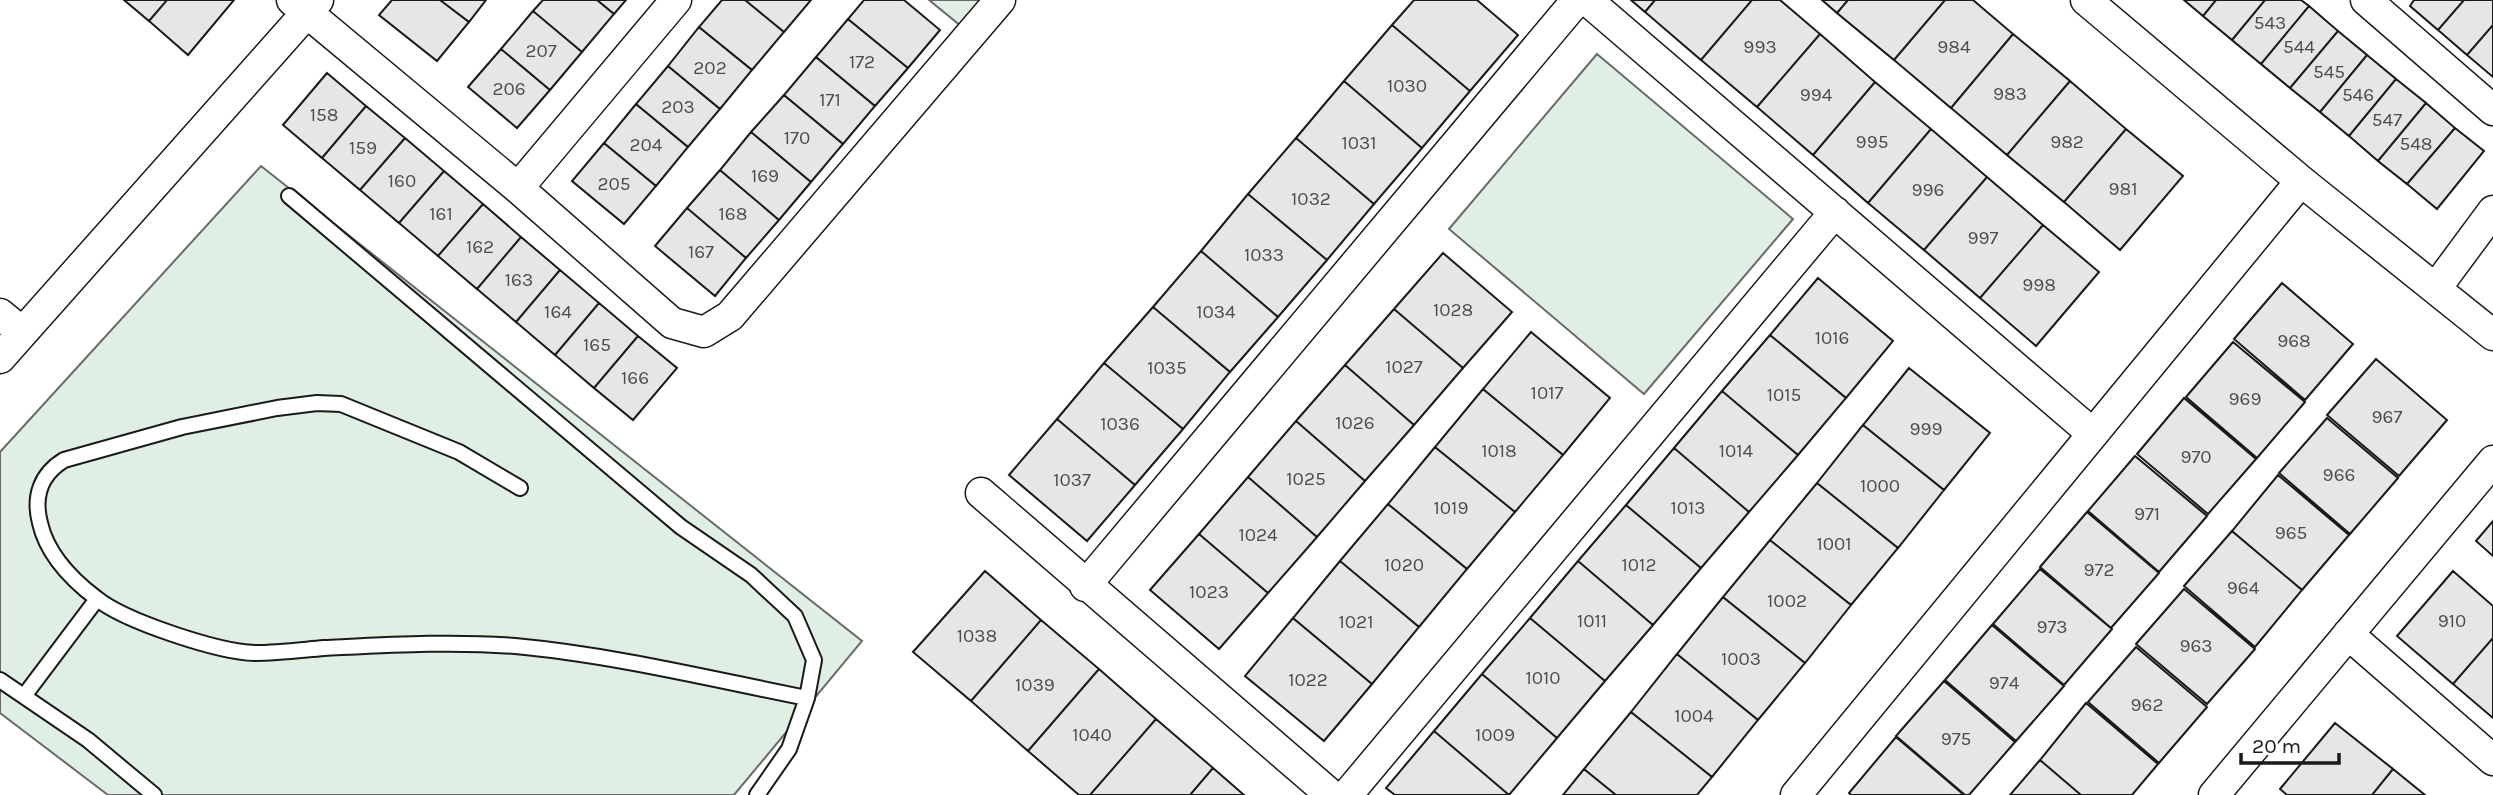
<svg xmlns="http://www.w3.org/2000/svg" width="2493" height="795" font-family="Karla,sans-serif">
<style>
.green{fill:#e0efe3;stroke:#6a6a6a;stroke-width:2}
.building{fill:#e6e6e6;stroke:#1a1a1a;stroke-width:2}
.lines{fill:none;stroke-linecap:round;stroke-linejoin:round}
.lane-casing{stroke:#1a1a1a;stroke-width:18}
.street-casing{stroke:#1a1a1a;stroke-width:33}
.lane{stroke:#fff;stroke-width:14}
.street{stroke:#fff;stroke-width:30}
.labels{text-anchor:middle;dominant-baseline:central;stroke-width:5;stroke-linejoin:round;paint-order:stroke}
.number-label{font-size:19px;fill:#4d4d4d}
</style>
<rect width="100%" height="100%" fill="#fff"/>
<path class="green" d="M929 0H983L961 26Z
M1597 54 1793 219 1644 394 1449 229Z
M261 166 862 641 734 795H108L0 713V452Z"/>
<path class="building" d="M124 0H167L149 21Z
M167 0H234L188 55 149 21Z
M392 0H440L469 22 437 61 379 15Z
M440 0H486L469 22Z
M543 0H597L614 14 582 52 533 11Z
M597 0H626L614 14Z
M722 0H745L784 32 752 70 699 27Z
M745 0H811L784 32Z
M864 0H904L940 30 908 68 848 19Z
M1414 0H1477L1518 35 1470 91 1392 25Z
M1631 0H1655L1645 12Z
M1655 0H1752L1701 60 1645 12Z
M1752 0H1780L1820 34 1757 107 1701 60Z
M1822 0H1848L1837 13Z
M1848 0H1945L1894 60 1837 13Z
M1945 0H1973L2013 34 1951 108 1894 60Z
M2184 0H2216L2203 16Z
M2216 0H2265L2232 40 2203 16Z
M2265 0H2301L2309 6 2261 64 2232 40Z
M2414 0H2464L2438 30 2410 6Z
M2464 0H2493V25L2467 55 2438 30Z
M2309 6 2338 31 2290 88 2261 64Z
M533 11 582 52 550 90 501 49Z
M848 19 908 68 875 106 816 57Z
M1392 25 1470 91 1422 148 1344 81Z
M2493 25V77L2467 55Z
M699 27 752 70 720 109 668 66Z
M2338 31 2367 55 2320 112 2290 88Z
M1820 34 1875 82 1813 155 1757 107Z
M2013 34 2070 81 2007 155 1951 108Z
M501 49 550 90 517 128 468 87Z
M2367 55 2396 79 2349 136 2320 112Z
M816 57 875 106 843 144 784 95Z
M668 66 720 109 688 147 636 104Z
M327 73 366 106 322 158 283 125Z
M2396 79 2426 103 2378 161 2349 136Z
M1344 81 1422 148 1374 204 1296 138Z
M2070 81 2126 129 2064 202 2007 155Z
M1875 82 1931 129 1868 203 1813 155Z
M784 95 843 144 811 182 751 132Z
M2426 103 2455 128 2407 184 2378 161Z
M636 104 688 147 656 186 604 143Z
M366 106 405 138 360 190 322 158Z
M2455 128 2484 151 2437 209 2407 184Z
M1931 129 1987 177 1924 250 1868 203Z
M2126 129 2183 176 2120 250 2064 202Z
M751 132 811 182 779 220 720 170Z
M405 138 444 171 399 223 360 190Z
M1296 138 1374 204 1327 260 1248 194Z
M604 143 656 186 624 224 572 181Z
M720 170 779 220 746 258 687 208Z
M444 171 483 204 438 256 399 223Z
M1987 177 2043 225 1980 298 1924 250Z
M1248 194 1327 260 1278 317 1201 251Z
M483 204 521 237 477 289 438 256Z
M687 208 746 258 715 296 655 246Z
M2043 225 2099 272 2036 346 1980 298Z
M521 237 560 270 516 322 477 289Z
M1201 251 1278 317 1230 372 1153 307Z
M1443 253 1512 312 1463 368 1394 309Z
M560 270 599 303 555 355 516 322Z
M1818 278 1893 341 1846 398 1770 335Z
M2282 283 2353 344 2305 400 2234 339Z
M599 303 638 336 594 388 555 355Z
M1153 307 1230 372 1183 429 1104 363Z
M1394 309 1463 368 1414 425 1345 365Z
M1531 332 1610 398 1563 455 1483 389Z
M1770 335 1846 398 1798 455 1722 391Z
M638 336 677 368 633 420 594 388Z
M2233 342 2305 402 2257 458 2186 397Z
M2376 359 2447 420 2399 476 2327 415Z
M1104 363 1183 429 1135 485 1057 419Z
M1345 365 1414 425 1365 481 1296 421Z
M1909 368 1990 433 1944 490 1863 425Z
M1483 389 1563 455 1515 512 1435 447Z
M1722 391 1798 455 1749 512 1674 448Z
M2184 398 2256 459 2208 514 2137 454Z
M2327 418 2398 478 2350 534 2279 473Z
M1057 419 1135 485 1087 541 1009 475Z
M1296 421 1365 481 1317 537 1248 477Z
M1863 425 1944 490 1898 548 1817 483Z
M1435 447 1515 512 1467 569 1388 504Z
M1674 448 1749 512 1701 568 1626 505Z
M2135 456 2207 516 2159 572 2088 511Z
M2278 475 2349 535 2302 590 2232 531Z
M1248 477 1317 537 1268 593 1199 534Z
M1817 483 1898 548 1851 605 1770 540Z
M1388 504 1467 569 1419 627 1340 561Z
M1626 505 1701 568 1653 625 1578 561Z
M2087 512 2159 573 2111 628 2040 567Z
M2493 521V556L2476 541Z
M2232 531 2302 590 2255 647 2184 586Z
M1199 534 1268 593 1219 649 1150 590Z
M1770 540 1851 605 1805 663 1723 597Z
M1340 561 1419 627 1372 684 1293 618Z
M1578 561 1653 625 1605 681 1530 618Z
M2040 569 2112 629 2064 685 1993 624Z
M985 571 1041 620 971 701 913 652Z
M2453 571 2493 606V638L2453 684 2397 636Z
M2184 589 2255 649 2207 704 2136 644Z
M1723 597 1805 663 1758 720 1677 654Z
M1293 618 1372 684 1324 741 1245 676Z
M1530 618 1605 681 1557 738 1482 674Z
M1041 620 1099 669 1028 751 971 701Z
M1992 625 2064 686 2016 741 1945 680Z
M2493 638V718L2453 684Z
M2136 647 2207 707 2159 763 2088 702Z
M1677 654 1758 720 1712 777 1631 712Z
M1099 669 1156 719 1090 795H1079L1028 751Z
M1482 674 1557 738 1509 795 1434 731Z
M1944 681 2015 742 1969 795H1965L1896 736Z
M2086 703 2158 764 2132 795H2081L2040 760Z
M1631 712 1712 777 1697 795H1616L1584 769Z
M1156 719 1213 768 1190 795H1090Z
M2335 723 2393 769 2372 795H2287L2280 789Z
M1434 731 1509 795H1395L1386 788Z
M1896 737 1964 795H1851L1849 793Z
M2040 760 2081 795H2010Z
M1213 768 1244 795H1190Z
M1584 769 1616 795H1563Z
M2393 769 2425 795H2372Z"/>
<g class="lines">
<defs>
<path id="lane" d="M289 196 681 527 751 575 795 616 814 660 807 698 789 749 757 795
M520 488 459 452 341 404 317 403 277 408 182 427 64 460C41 474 33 496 40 523 47 554 71 579 96 598 124 621 218 652 255 653 278 653 301 650 324 648 387 645 451 641 515 646 613 655 711 679 807 698
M0 680 88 740 154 795
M24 696 97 599"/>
<path id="street" d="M292 0 518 188 672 323 704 332 730 316 1000 0
M1587 0 2093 434
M2086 0 2301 181 2493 335
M2366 0 2493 110
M518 188 676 0
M2436 288 2493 211
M0 314 22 332
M0 358 318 0
M981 493 1331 795
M1085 586 1577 0
M2348 634 2493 760
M1347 795 1835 212
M1796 795 2301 181
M2214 795 2493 461"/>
</defs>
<use href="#lane" class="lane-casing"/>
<use href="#street" class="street-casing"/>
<use href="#lane" class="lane"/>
<use href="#street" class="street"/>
</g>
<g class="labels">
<g class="number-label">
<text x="2270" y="23">543</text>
<text x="1760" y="47">993</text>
<text x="1954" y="47">984</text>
<text x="2299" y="47">544</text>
<text x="541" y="51">207</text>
<text x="862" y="62">172</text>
<text x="710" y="68">202</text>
<text x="2329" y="72">545</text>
<text x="1407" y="86">1030</text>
<text x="509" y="89">206</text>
<text x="2010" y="94">983</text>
<text x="1816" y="95">994</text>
<text x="2358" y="95">546</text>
<text x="830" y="100">171</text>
<text x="678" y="107">203</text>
<text x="324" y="115">158</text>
<text x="2387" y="120">547</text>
<text x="797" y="138">170</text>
<text x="1872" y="142">995</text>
<text x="2067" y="142">982</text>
<text x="1359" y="143">1031</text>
<text x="2416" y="144">548</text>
<text x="646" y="145">204</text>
<text x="363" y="148">159</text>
<text x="765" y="176">169</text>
<text x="402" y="181">160</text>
<text x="614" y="184">205</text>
<text x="2123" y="189">981</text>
<text x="1928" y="190">996</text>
<text x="1311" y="199">1032</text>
<text x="441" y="214">161</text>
<text x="733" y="214">168</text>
<text x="1983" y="238">997</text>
<text x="480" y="247">162</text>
<text x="701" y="252">167</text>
<text x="1264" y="255">1033</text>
<text x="519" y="280">163</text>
<text x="2039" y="285">998</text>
<text x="1453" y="310">1028</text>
<text x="558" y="312">164</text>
<text x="1216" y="312">1034</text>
<text x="1832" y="338">1016</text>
<text x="2294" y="341">968</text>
<text x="597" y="345">165</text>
<text x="1404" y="367">1027</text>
<text x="1167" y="368">1035</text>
<text x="635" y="378">166</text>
<text x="1547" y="393">1017</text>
<text x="1784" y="395">1015</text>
<text x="2245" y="399">969</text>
<text x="2387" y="417">967</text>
<text x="1355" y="423">1026</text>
<text x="1120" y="424">1036</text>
<text x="1926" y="429">999</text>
<text x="1499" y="451">1018</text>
<text x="1736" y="451">1014</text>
<text x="2196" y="457">970</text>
<text x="2339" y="475">966</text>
<text x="1306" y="479">1025</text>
<text x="1072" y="480">1037</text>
<text x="1880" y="486">1000</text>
<text x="1451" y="508">1019</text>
<text x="1688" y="508">1013</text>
<text x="2147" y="514">971</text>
<text x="2291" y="533">965</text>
<text x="1258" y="535">1024</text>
<text x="1834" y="544">1001</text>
<text x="1404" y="565">1020</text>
<text x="1639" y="565">1012</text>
<text x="2099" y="570">972</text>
<text x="2243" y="588">964</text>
<text x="1209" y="592">1023</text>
<text x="1787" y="601">1002</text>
<text x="1592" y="621">1011</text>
<text x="2452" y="621">910</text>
<text x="1356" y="622">1021</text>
<text x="2052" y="627">973</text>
<text x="977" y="636">1038</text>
<text x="2196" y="646">963</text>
<text x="1741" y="659">1003</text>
<text x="1543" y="678">1010</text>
<text x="1308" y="680">1022</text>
<text x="2004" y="683">974</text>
<text x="1035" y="685">1039</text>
<text x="2147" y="705">962</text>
<text x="1694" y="716">1004</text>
<text x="1092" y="735">1040</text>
<text x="1495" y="735">1009</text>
<text x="1956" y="739">975</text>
</g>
</g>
<path d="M2241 753v10h98v-10" fill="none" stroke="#1a1a1a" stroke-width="3.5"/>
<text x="2252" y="753" font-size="21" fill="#1a1a1a" stroke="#ffffff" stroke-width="5" paint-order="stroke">20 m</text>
</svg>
